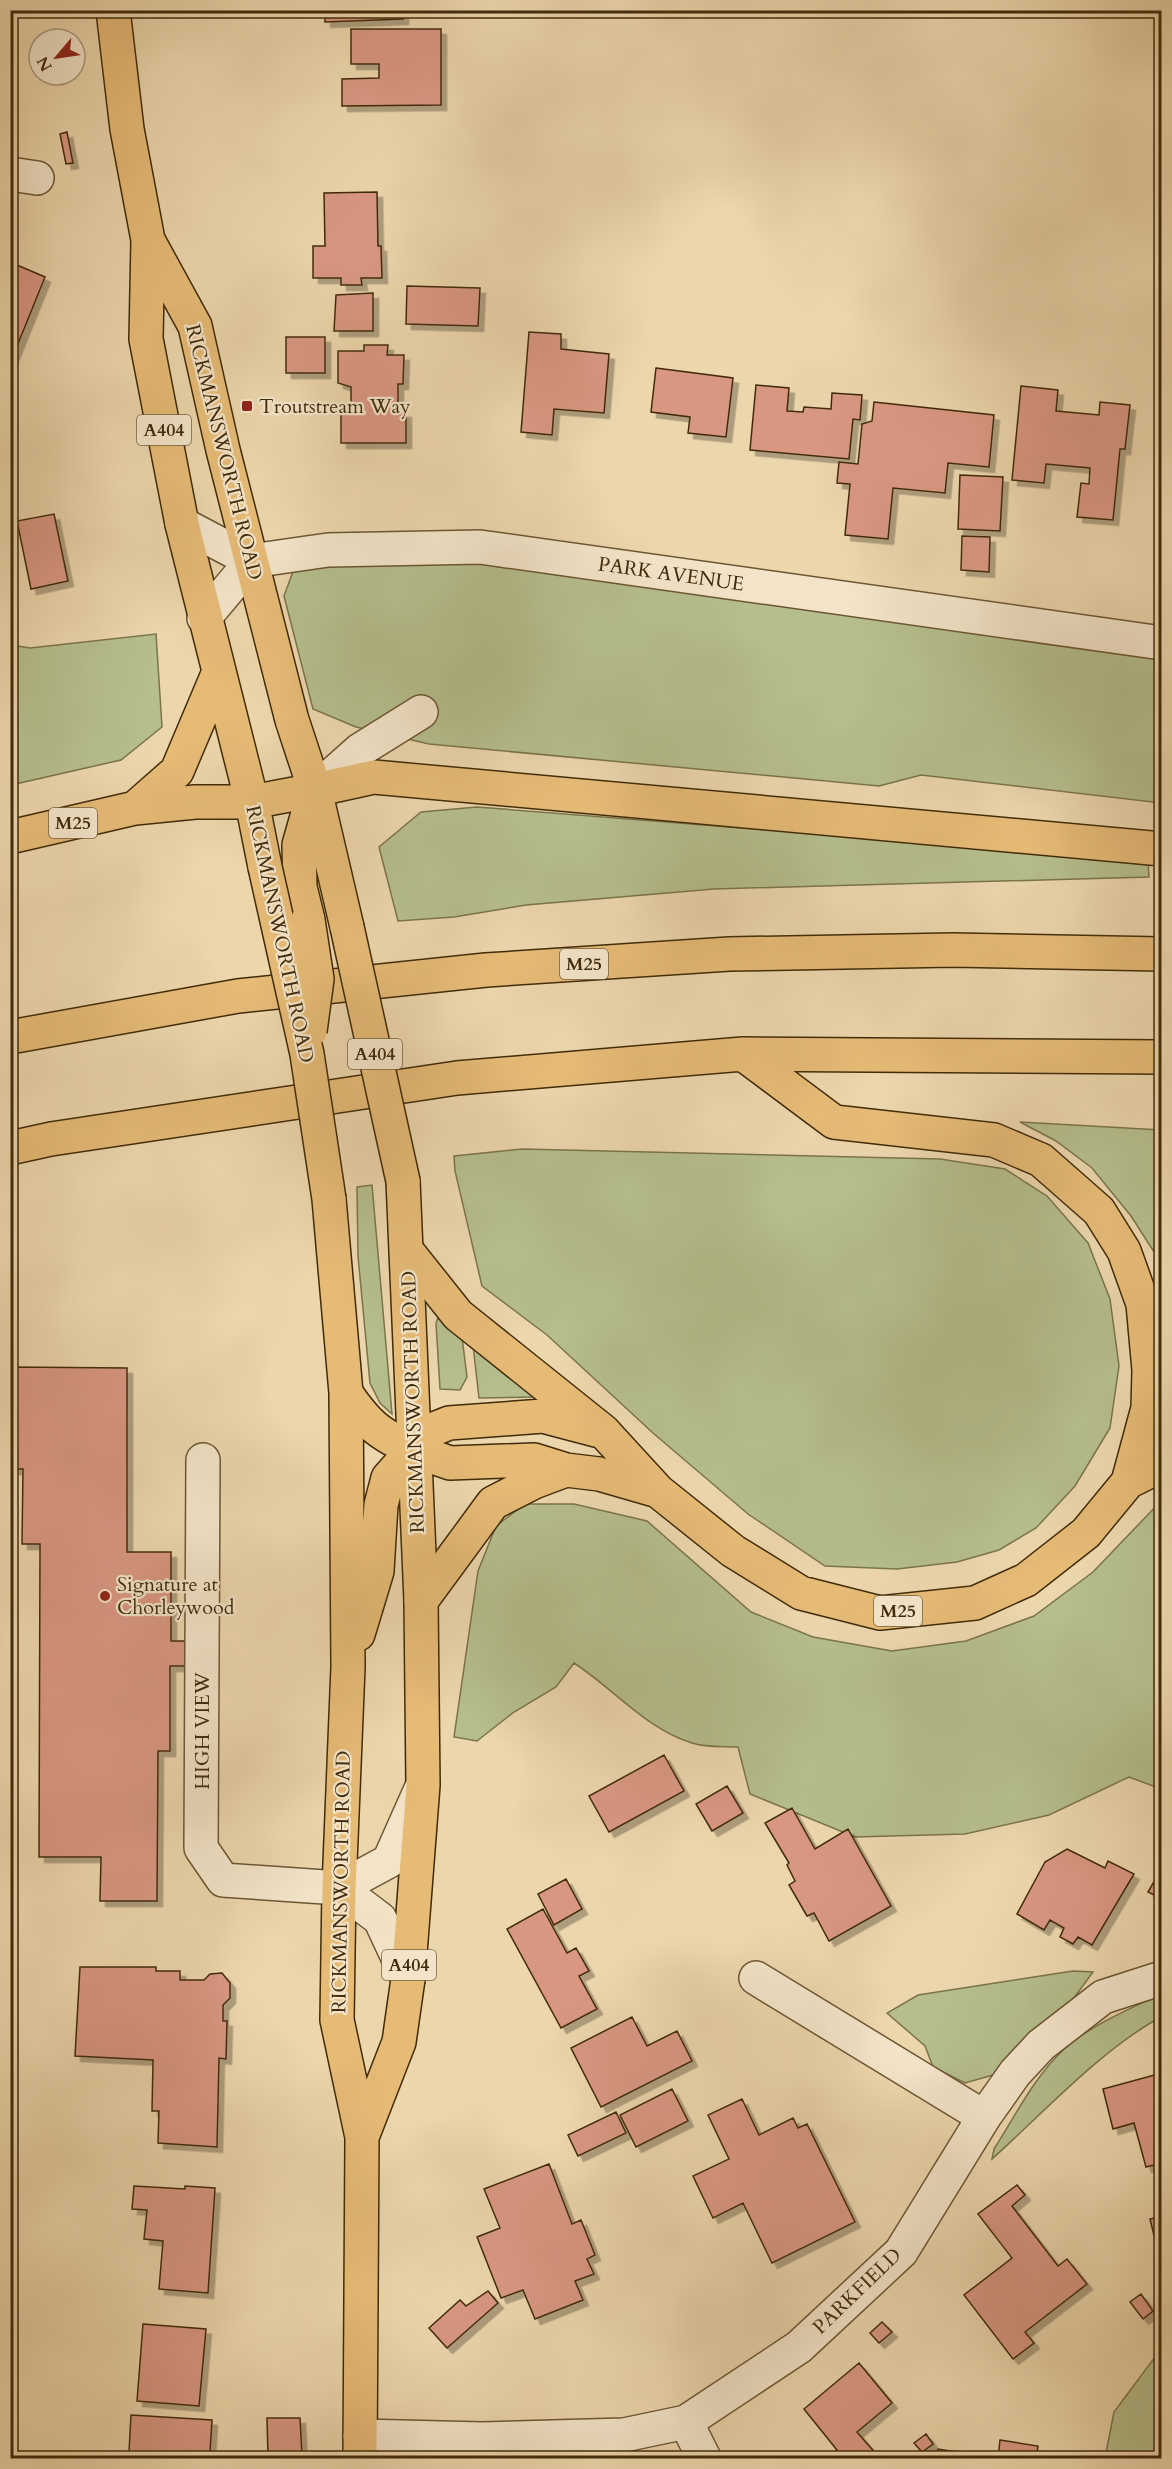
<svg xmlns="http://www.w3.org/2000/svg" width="1172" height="2469" font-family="Cardo,serif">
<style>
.green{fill:#b5be8c;stroke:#7b744b;stroke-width:1.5}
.building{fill:#d99782;stroke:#412b0a;stroke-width:1.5;filter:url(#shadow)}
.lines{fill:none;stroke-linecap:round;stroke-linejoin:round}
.minor-casing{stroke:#6c5632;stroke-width:36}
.major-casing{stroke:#412b0a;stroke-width:36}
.highway-casing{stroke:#412b0a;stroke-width:36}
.minor{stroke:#f3e4c9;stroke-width:33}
.major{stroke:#e6bb76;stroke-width:33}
.highway{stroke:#e6bb76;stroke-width:33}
.major-bridge-casing{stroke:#412b0a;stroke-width:36;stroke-linecap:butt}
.major-bridge{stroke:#e6bb76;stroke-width:33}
.poi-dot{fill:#8f2418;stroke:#f3e4c9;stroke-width:2}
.labels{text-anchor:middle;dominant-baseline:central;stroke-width:4.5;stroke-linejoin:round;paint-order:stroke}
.shield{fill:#f3e4c9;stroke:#766243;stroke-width:1.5}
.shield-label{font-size:18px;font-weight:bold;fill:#412b0a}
.poi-label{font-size:20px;fill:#412b0a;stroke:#f3e4c9;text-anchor:start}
.street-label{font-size:20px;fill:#412b0a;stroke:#f3e4c9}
</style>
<defs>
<filter id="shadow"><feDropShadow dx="5.5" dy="5.5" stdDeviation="0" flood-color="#0004"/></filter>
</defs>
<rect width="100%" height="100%" fill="#ecd6ac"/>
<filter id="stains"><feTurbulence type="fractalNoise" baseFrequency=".00333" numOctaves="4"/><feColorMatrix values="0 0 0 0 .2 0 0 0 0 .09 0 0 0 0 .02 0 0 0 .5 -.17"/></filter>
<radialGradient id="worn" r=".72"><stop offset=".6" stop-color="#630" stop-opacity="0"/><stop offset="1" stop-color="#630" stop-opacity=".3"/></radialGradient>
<path class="green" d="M478 557 1161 653V803L921 775 879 786 429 744 356 727 313 709 284 596 295 566Z
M156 634 162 727 121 760 11 785V645L30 648Z
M477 807 1148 860 1149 877 714 889 526 905 454 917 398 921 379 847 421 812Z
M1020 1122 1161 1130V1285L1158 1258 1131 1216 1092 1168 1056 1141Z
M522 1149 940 1159 1005 1169 1047 1196 1088 1243 1110 1299 1119 1366 1110 1428 1075 1486 1036 1528 999 1550 957 1562 897 1569 825 1566 748 1514 653 1433 547 1335 482 1286 455 1171 454 1156Z
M372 1185 392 1414 380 1403 370 1383 358 1256 357 1187Z
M438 1318 462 1337 467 1377 460 1390 440 1389 436 1323Z
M473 1345 533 1397 479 1398Z
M1161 1501V1789L1129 1777 1049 1815 965 1834 855 1837 750 1794 738 1747C724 1746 706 1748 692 1743 646 1729 614 1689 574 1663L556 1687 514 1712 477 1741 454 1737 478 1571 496 1526 525 1504H574L647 1521 751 1612 813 1637 892 1651 966 1641 1034 1616 1093 1572Z
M1073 1971 1093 1972 1071 2002 1024 2041 993 2075 965 2083 933 2067 925 2046 887 2013 918 1995Z
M1161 1994V2017C1103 2048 1042 2114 992 2159L994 2149C1015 2116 1034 2078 1062 2051 1090 2025 1128 2010 1161 1994Z
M1161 2349V2458H1105L1114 2412Z"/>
<path class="building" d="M325 10H403V19L325 22Z
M351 29H441V105L342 106V79L379 78V64H351Z
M67 132 73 163 66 164 60 134Z
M377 192 378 246H381L382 278H361L362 285H341V278H313V246H325L324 193Z
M10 262 45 277 11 361H10Z
M407 286 480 288 478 326 406 324Z
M373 293V331H334L336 295Z
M529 332 561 334V349L609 354 604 413 554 409 552 435 521 432Z
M286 337H325V373H286Z
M364 345H388L387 355H404L403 384H398V412H406V443H341V412H351V387L338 383V351H364Z
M656 368 733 378 726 437 688 433 690 417 651 412Z
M756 385 789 388 787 411 803 412 804 407 831 409 832 393 862 395 860 420 853 419 849 459 750 450Z
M1021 386 1058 390 1056 411 1099 415 1100 402 1130 405 1125 449H1120L1113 520 1077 517 1081 483 1089 484 1090 468 1046 464 1044 483 1012 480Z
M874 402 994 415 989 467 948 463 945 493 893 488 888 539 845 535 850 484 837 483 839 462 858 464 862 424 872 421Z
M960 475 1003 477 1000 531 958 529Z
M54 514 68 581 31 589 17 521Z
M962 536 990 537 989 572 961 570Z
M10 1367 127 1368V1552H171V1641H187V1666H170V1751H158L157 1901H100L101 1857H39L40 1544H22L23 1469H10Z
M664 1755 684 1791 609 1832 589 1796Z
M727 1786 743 1813 712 1831 696 1804Z
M792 1808 815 1849 848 1829 891 1906 829 1941 814 1913 807 1916 789 1885 795 1881 787 1865 789 1863 765 1823Z
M1067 1849 1105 1868 1108 1861 1134 1874 1092 1945 1078 1937 1073 1944 1060 1937 1064 1928 1050 1920 1044 1930 1017 1914 1045 1862Z
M1162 1868V1899L1148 1892Z
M566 1879 582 1909 554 1925 538 1894Z
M543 1909 567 1953 576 1948 589 1971 579 1976 597 2009 561 2028 507 1929Z
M80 1967H156V1971H180V1980H204L210 1974 222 1973 230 1983V1998L223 2005V2021H227L226 2059 219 2058 217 2147 158 2143 159 2111H152L153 2060 75 2056Z
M632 2017 647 2046 677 2031 692 2061 601 2107 571 2048Z
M1162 2073V2163L1146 2167 1134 2123 1113 2129 1103 2089Z
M672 2089 688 2121 636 2147 620 2115Z
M742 2099 759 2135 793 2118 798 2128 807 2124 855 2222 772 2263 743 2203 713 2218 693 2176 729 2159 708 2115Z
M616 2112 626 2133 578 2156 568 2135Z
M549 2164 572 2224 581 2220 595 2255 587 2259 594 2274 575 2281 583 2300 535 2319 523 2290 501 2298 477 2237 500 2228 484 2189Z
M1017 2185 1025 2195 1012 2206 1058 2266 1067 2259 1087 2284 1025 2332 1034 2343 1013 2359 964 2295 1012 2258 978 2214Z
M134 2186 185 2189V2186L215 2188 208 2293 159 2289 163 2241 144 2239 147 2210 132 2209Z
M1162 2216V2260H1160L1150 2219Z
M488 2291 498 2303 447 2348 429 2328 460 2300 466 2306Z
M1141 2294 1153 2311 1143 2319 1130 2302Z
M882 2322 892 2332 879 2343 870 2333Z
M143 2324 206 2329 199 2406 137 2401Z
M859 2363 892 2403 857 2432 877 2455 873 2458H831L830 2457 837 2450 804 2409Z
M131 2415 212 2420 210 2452 232 2453V2458H166V2453L129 2452Z
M267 2418H300L302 2456 268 2457Z
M926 2434 933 2444 922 2452 914 2443Z
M1000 2440 1038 2446 1036 2458H936L938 2449 998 2458Z"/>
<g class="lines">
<defs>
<path id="minor" d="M10 174 37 178
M182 524 252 561
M204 618 252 561 328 550 480 547 1162 643
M315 790 360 750 421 712
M203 1460 201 1848 223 1880 339 1888
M339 1888 389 1861 421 1789
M339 1888 380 1919 408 1979
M756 1978 984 2117
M686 2422 704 2458
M360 2436 482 2439 624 2435 686 2422 799 2347 901 2252 984 2117 1015 2073 1041 2045 1103 1997 1162 1978"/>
<path id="major" d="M113 10 127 129 148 240 146 339 182 524 252 802 265 867
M149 242 195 326 223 450 292 720 315 790 347 927
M252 802 315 790
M308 920 300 887 299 845 314 792
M329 1199 346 1393 348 1667 339 1888 337 2020 362 2137 360 2458
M346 1393C368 1425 378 1433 413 1450
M358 1634 377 1571 381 1505 388 1478 413 1450
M362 2137 399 2042 408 1979 423 1785 421 1601 403 1181"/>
<path id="highway" d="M315 790 374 777 1162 849
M135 808 177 771 218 674
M10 837 135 808 195 802H252
M10 1037 238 996 486 970 729 954 953 950 1162 954
M743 1054 834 1122 994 1140 1041 1160 1099 1211 1124 1251 1143 1304 1149 1370 1148 1408 1128 1482
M10 1148 51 1139 457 1078 743 1054 1162 1057
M407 1251 458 1315 603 1431 658 1491 733 1551 801 1593 880 1613 975 1603 1026 1580 1086 1533 1128 1482 1162 1465
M596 1430 543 1416 449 1423 434 1429 413 1450 450 1463 534 1460 566 1470 599 1474 658 1491
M421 1601 493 1503 534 1482 566 1470"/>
</defs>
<use href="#minor" class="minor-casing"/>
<use href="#major" class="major-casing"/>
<use href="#highway" class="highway-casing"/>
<use href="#minor" class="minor"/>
<use href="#major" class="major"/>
<use href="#highway" class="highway"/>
<defs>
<path id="major-bridge" d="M265 867 307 1054 329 1199
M308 920 317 979 310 1031
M347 927 403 1181"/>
</defs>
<use href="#major-bridge" class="major-bridge-casing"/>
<use href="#major-bridge" class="major-bridge"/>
</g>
<g class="poi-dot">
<rect x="241" y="400" width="12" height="12" rx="3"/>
<circle cx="105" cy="1596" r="6"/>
</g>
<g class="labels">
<g class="shield">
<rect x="137" y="415" width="54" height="30" rx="4.5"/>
<rect x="49" y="808" width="48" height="30" rx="4.5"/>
<rect x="560" y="949" width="48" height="30" rx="4.5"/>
<rect x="348" y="1039" width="54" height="30" rx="4.5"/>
<rect x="874" y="1596" width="48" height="30" rx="4.5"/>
<rect x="382" y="1950" width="54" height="30" rx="4.5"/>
</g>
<g class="shield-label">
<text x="164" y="430">A404</text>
<text x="73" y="823">M25</text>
<text x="584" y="964">M25</text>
<text x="375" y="1054">A404</text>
<text x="898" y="1611">M25</text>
<text x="409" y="1965">A404</text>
</g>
<g class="poi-label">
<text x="259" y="406">Troutstream Way</text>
<text x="117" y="1584">Signature at<tspan x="117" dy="23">Chorleywood</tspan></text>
</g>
<g class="street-label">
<text transform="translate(224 452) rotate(76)">RICKMANSWORTH ROAD</text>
<text transform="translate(671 574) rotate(8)">PARK AVENUE</text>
<text transform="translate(280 934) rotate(78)">RICKMANSWORTH ROAD</text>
<text transform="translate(413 1402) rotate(-92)">RICKMANSWORTH ROAD</text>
<text transform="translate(202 1731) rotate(-90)">HIGH VIEW</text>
<text transform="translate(341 1882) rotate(-89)">RICKMANSWORTH ROAD</text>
<text transform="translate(857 2291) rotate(-44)">PARKFIELD</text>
</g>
</g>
<rect width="1172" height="2469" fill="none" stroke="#ecd6ac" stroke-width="36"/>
<rect x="12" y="12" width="1148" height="2445" fill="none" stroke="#412b0a" stroke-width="3"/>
<rect x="18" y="18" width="1136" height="2433" fill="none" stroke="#412b0a" stroke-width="1.5"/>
<g transform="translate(57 57) rotate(241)"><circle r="28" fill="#f3e4c9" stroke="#ac9a7d" stroke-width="1.5"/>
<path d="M0-4.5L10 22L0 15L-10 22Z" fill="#8f2418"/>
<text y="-9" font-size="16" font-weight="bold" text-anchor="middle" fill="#412b0a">N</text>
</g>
<rect width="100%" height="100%" filter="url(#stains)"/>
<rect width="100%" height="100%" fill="url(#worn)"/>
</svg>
